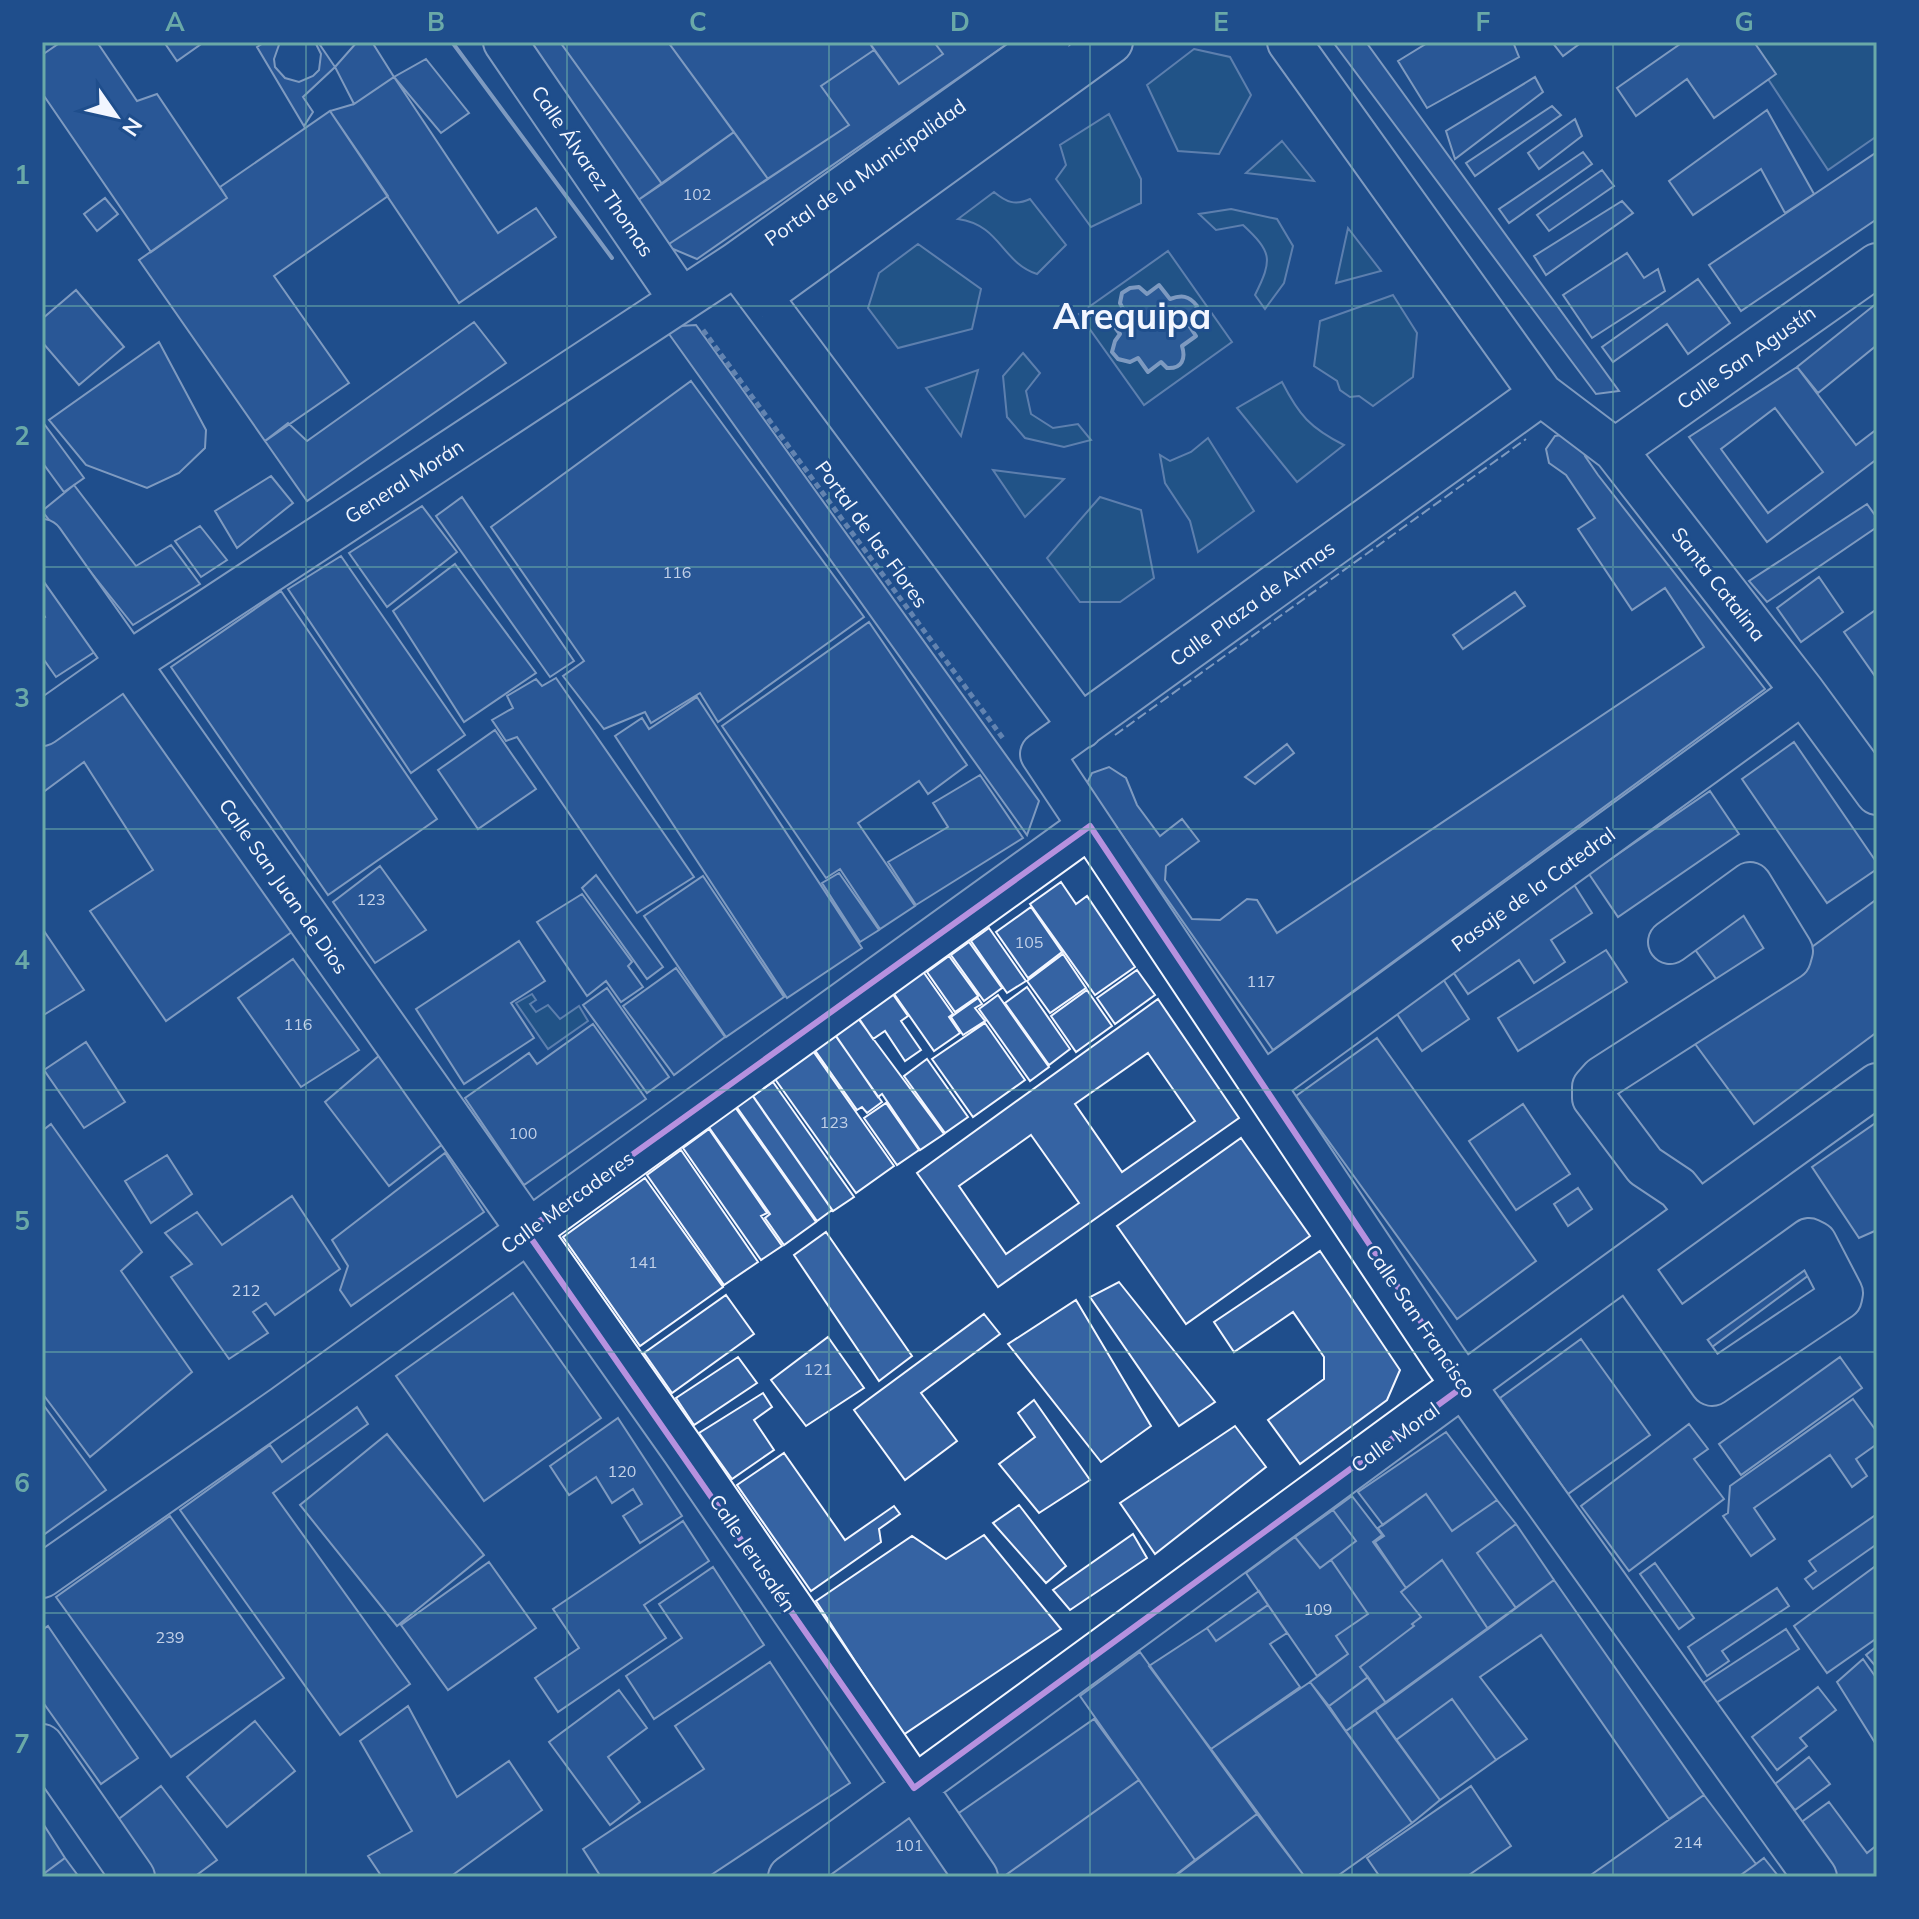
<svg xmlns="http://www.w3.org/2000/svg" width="1919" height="1919" font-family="Mulish,sans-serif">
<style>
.green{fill:#245a82;stroke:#a8bbd7;stroke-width:2}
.water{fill:#3b69a3;stroke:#a8bbd7;stroke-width:2}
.building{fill:#3563a3;stroke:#f2f6ff;stroke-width:2;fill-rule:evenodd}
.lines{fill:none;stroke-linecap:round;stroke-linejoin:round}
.minor-casing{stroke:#f2f6ff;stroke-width:46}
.path{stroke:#b3c4dc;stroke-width:5;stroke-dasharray:6 4;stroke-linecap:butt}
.minor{stroke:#1f4e8c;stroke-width:42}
.fence{stroke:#f2f6ff;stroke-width:2;stroke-dasharray:10 4;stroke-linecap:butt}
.wall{stroke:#f2f6ff;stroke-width:4}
.marked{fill:none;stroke:#b691df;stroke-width:6;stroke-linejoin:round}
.grid{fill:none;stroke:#6aa9a8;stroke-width:2;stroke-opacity:0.55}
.labels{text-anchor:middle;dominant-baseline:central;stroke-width:6;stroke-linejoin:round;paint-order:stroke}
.number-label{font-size:16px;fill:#c3d1e8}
.street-label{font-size:20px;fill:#f2f6ff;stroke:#1f4e8c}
.town-label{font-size:36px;font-weight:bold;fill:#f2f6ff;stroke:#1f4e8c}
.neatline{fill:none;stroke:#6aa9a8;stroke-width:3}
.grid-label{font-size:26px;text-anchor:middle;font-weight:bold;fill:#6aa9a8}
</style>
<rect width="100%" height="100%" fill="#1f4e8c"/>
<path class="green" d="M1755 42H1877V136L1828 170 1747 47Z
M1194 49 1230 57 1251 95 1219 154 1178 151 1147 85Z
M1109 114 1141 179V203L1091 227 1056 179 1066 165 1060 145Z
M1282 141 1314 181 1246 173Z
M994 192C1006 202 1015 206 1030 199L1066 245 1037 274C1001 262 1001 225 958 219Z
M1231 209 1277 219 1293 246 1284 283 1265 309 1255 295C1273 259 1272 252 1243 225L1216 230 1199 214Z
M1348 228 1381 271 1336 283Z
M918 244 981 289 972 329 898 348 868 308 879 273Z
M1168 251 1232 342 1144 405 1079 314Z
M1393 295 1417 333 1413 377 1373 406 1359 396 1350 397 1340 390 1337 381 1314 366 1320 321Z
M1023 353 1040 373 1026 391 1031 414 1053 428 1078 424 1091 440 1064 447 1025 438 1007 417 1003 376Z
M978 370 961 436 926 388Z
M1282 382C1299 415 1310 428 1344 445L1297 482 1237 408Z
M1208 438 1254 511 1198 552 1190 521 1165 483 1160 455 1170 461 1191 452Z
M993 470 1064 479 1025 517Z
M1100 497 1141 510 1154 578 1120 602H1080L1047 558Z
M532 994 536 1000 530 1004 536 1012 548 1005 560 1019 579 1006 588 1021 548 1049 516 1003Z"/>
<path class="water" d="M1159 285 1170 299C1181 295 1189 295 1197 306L1194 317 1188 325 1196 336 1182 346C1186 359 1182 369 1167 368L1161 362 1148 372 1138 358 1130 362 1118 360 1112 352 1115 341 1120 334 1110 321 1123 311 1120 303 1122 293 1130 288 1139 287 1147 294Z"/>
<path class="building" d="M61 42H97L137 101 157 94 227 198 151 252 42 93V55Z
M164 42H204L177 61Z
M265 42H318L335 67 303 97 313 112 304 126 257 47Z
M280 42H315L321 54 319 70 313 76 299 82 285 78 275 67 274 59Z
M357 42H372L394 77 354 104 335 67Z
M513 42H560L662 184 634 203Z
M560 42H668L734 132 662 184Z
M668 42H869L874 50 821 86 849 125 768 179Z
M869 42H934L943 54 899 84Z
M934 42H1010L697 259 666 246 849 125 821 86 874 50 899 84 943 54Z
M1333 42H1366L1619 391 1596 394Z
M1429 42H1513L1519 57 1427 108 1398 61Z
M1552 42H1582L1563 56Z
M1683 42H1754L1776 74 1714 118 1687 79 1636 116 1617 88Z
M426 59 469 113 441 133 394 77Z
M394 77 498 233 536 208 556 237 459 303 330 111 354 104Z
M1535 77 1543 92 1455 159 1446 131Z
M1552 106 1561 115 1475 176 1466 163Z
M1767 110 1814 194 1785 213 1761 169 1693 215 1669 181Z
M330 111 388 196 274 276 349 383 265 441 139 260 227 198 220 187Z
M1575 119 1582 136 1539 169 1528 153Z
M734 132 768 179 666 246 634 203Z
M1583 152 1592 164 1509 223 1499 209Z
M1877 152V219L1741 311 1709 265Z
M1602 170 1614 186 1549 231 1537 215Z
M105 198 118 214 97 231 84 214Z
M1622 201 1633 213 1546 275 1534 256Z
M1627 253 1644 278 1658 269 1665 291 1592 338 1563 295Z
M1698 279 1730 323 1688 354 1667 324 1613 362 1602 347Z
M76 290 124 347 79 385 42 342V319Z
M1877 303V345L1818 393 1797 367Z
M474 322 506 363 307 501 265 441 288 423 307 441Z
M696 325 1039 801 1027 835 664 327Z
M159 342 206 430 205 448 179 473 147 488 86 465 49 420Z
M1797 367 1856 445 1877 429V459L1767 542 1689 437ZM1775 408 1823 472 1768 513 1721 449Z
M691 381 864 617 718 722 700 693 651 723 645 712 604 729 563 676 584 661 491 527Z
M42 421 84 478 64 492 42 462Z
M1569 434 1582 442 1585 456 1598 475 1765 689 1273 1050 1108 815 1079 799 1092 773 1109 767 1126 778 1137 805 1160 836 1182 819 1199 841 1166 866 1165 880 1192 919 1220 920 1247 899 1257 900 1277 933 1704 647 1665 588 1632 610 1578 529 1595 518 1566 475 1549 463 1546 449 1555 436Z
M271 476 293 503 237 548 215 511Z
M74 485 136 566 171 545 200 584 133 625 42 511Z
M462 497 574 661 550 677 436 516Z
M1867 504 1877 518V527L1767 602 1749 581Z
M422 506 457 552 387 607 349 553Z
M200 526 227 560 201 577 175 541Z
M341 556 465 735 411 773 288 589Z
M455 564 536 673 464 722 393 611Z
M42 577 96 651 56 677 42 657V619L45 617 42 612Z
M1819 577 1843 612 1801 642 1777 608Z
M281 591 437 819 328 895 171 667Z
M1515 592 1525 606 1463 649 1453 635Z
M1877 609V679L1844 632Z
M869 622 967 765 928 794 919 781 858 823 915 906 880 929 840 869 826 878 722 726Z
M122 678 296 929 166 1021 90 911 153 870 84 762 42 793V734Z
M556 678 694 877 637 913 517 737 506 741 492 720 513 708 507 696 536 679 542 686Z
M697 697 862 948 787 998 615 736 642 718 649 729Z
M495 730 536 789 478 829 438 770Z
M1794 742 1877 863V869L1827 903 1742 779Z
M1287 744 1294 753 1255 784 1245 777Z
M980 775 1023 838 916 905 888 862 948 827 933 803Z
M1710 791 1739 834 1618 917 1589 874Z
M380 866 426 930 375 963 333 902Z
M839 873 879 930 860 942 822 883Z
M596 875 663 967 647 979 582 888Z
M703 876 784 997 726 1037 644 916Z
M1061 882 1076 904 1087 896 1135 967 1095 995 1030 904Z
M1573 883 1592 913 1551 940 1565 962 1534 983 1519 960 1468 994 1449 966Z
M582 894 632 962 628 966 643 987 621 1002 606 981 587 996 537 922Z
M1877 899V1032L1754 1124 1690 1037Z
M1031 907 1062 952 1028 978 996 932Z
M1741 908 1772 951 1722 987 1691 944Z
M42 928 84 990 42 1016Z
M989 928 1026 981 1007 993 971 941Z
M519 941 545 981 511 1003 534 1038 464 1084 416 1009Z
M969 942 1002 988 984 1001 951 955Z
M1606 950 1627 982 1518 1051 1498 1018Z
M1063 954 1086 988 1050 1013 1027 981Z
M949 956 978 996 955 1012 927 972Z
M293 959 359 1050 301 1087 238 998Z
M676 968 725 1037 674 1075 623 1006Z
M922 970 953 1014 949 1017 960 1033 934 1051 892 991Z
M1137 970 1155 995 1115 1024 1097 998Z
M1443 979 1469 1019 1422 1051 1395 1011Z
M1027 987 1070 1049 1049 1065 1005 1003Z
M607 988 669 1077 647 1093 583 1005Z
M1087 990 1112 1026 1076 1052 1051 1016Z
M892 993 908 1016 901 1021 921 1050 905 1061 885 1031 873 1039 858 1017Z
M998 995 1049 1067 1030 1081 979 1009Z
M978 998 982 1004 975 1008 985 1021 963 1035 951 1017Z
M1158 999 1239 1118 998 1287 917 1173ZM1148 1053 1195 1121 1122 1172 1075 1104ZM1031 1135 1079 1203 1006 1254 959 1186Z
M857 1017 944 1134 920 1150 882 1094 878 1097 834 1033Z
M985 1023 1025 1080 973 1117 932 1059Z
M593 1024 646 1099 524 1185 465 1098 529 1053 537 1064Z
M835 1035 882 1102 867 1113 862 1107 857 1110 814 1049Z
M1377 1038 1536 1261 1457 1319 1296 1096Z
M86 1042 125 1102 84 1128 44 1070Z
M813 1051 894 1166 856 1193 775 1079Z
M381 1054 444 1143 389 1186 325 1102Z
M927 1059 968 1117 945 1133 904 1076Z
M773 1082 854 1197 833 1211 753 1096Z
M752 1095 832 1210 817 1221 736 1106Z
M886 1103 919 1150 897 1165 864 1118Z
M1523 1104 1570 1174 1516 1210 1469 1141Z
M735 1107 816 1222 784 1245 765 1218 770 1214 708 1126Z
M1877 1122V1230L1859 1238 1812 1167Z
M51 1124 142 1252 121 1271 192 1372 90 1457 42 1393V1131Z
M709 1129 767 1213 761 1216 782 1246 761 1260 683 1148Z
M1241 1138 1310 1236 1186 1324 1117 1226Z
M681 1150 758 1262 724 1285 647 1175Z
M445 1153 484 1212 351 1306 340 1290 348 1266 332 1240Z
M167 1155 192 1194 151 1223 125 1181Z
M645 1178 723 1287 640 1346 563 1237Z
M1578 1188 1592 1209 1568 1226 1554 1204Z
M292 1196 340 1269 275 1315 266 1303 253 1312 268 1333 229 1359 171 1277 192 1264 165 1233 197 1212 222 1245Z
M826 1232 912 1356 879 1381 794 1255Z
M1320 1251 1400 1370 1387 1400 1300 1464 1268 1420 1324 1379V1357L1293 1312 1234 1352 1214 1322Z
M1795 1256 1809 1275 1712 1347 1698 1328Z
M1119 1282 1215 1402 1179 1426 1090 1297Z
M513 1293 601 1418 484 1501 396 1376Z
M726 1295 754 1334 672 1393 644 1353Z
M1076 1300 1151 1426 1101 1462 1008 1344Z
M984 1314 1000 1334 921 1393 957 1441 905 1480 854 1410Z
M828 1337 864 1388 806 1426 771 1380Z
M1581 1339 1650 1435 1568 1494 1500 1398Z
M738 1357 757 1383 694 1425 676 1398Z
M1840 1357 1862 1388 1741 1475 1719 1444Z
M763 1393 772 1407 754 1420 774 1450 732 1479 699 1433Z
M1853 1399 1877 1432V1444L1856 1459 1867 1476 1852 1487 1830 1455 1754 1508 1775 1539 1751 1556 1723 1516 1728 1513 1730 1486Z
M1034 1400 1090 1480 1039 1513 999 1464 1035 1437 1018 1413Z
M42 1403 106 1490 42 1536Z
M357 1407 368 1424 273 1493 410 1684 340 1735 180 1510 270 1445 282 1462Z
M618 1418 682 1516 640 1543 623 1516 642 1504 633 1489 612 1503 596 1477 569 1495 550 1466Z
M1689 1424 1708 1449 1694 1459 1724 1499 1629 1571 1581 1506Z
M1235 1426 1266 1467 1155 1554 1120 1503Z
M1446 1432 1497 1500 1452 1531 1426 1494 1383 1525 1358 1492Z
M387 1434 484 1555 397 1626 300 1505Z
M784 1453 845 1540 894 1506 900 1514 879 1529 881 1542 811 1591 737 1485Z
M1426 1494 1452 1531 1497 1500 1516 1524 1477 1553 1516 1608 1488 1629 1442 1560 1406 1588 1375 1542 1384 1536 1378 1528Z
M1352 1496 1382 1535 1373 1542 1406 1588 1401 1592 1421 1617 1412 1624 1414 1626 1360 1667 1368 1677 1329 1706 1310 1682 1348 1654 1336 1636 1368 1614 1331 1560 1356 1541 1333 1510Z
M1019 1505 1066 1566 1046 1583 993 1523Z
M1333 1510 1356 1541 1320 1568 1295 1537Z
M1877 1514V1544L1813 1589 1805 1579 1816 1571 1809 1561Z
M170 1516 284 1678 171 1757 56 1597Z
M683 1521 709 1561 644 1605 666 1638 558 1712 535 1678 579 1648 553 1609Z
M1516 1524 1554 1580 1516 1608 1477 1553Z
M1133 1534 1147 1558 1070 1610 1053 1590Z
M984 1535 1061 1629 903 1735 816 1601 912 1536 946 1559Z
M1295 1537 1320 1568 1331 1560 1368 1614 1336 1636 1348 1654 1317 1676 1246 1573Z
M1442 1560 1488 1629 1386 1703 1360 1667 1414 1626 1412 1624 1421 1617 1401 1592Z
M489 1562 536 1628 448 1690 401 1625Z
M1655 1563 1694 1618 1679 1629 1640 1574Z
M1877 1565V1638L1827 1673 1794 1626Z
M713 1567 764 1645 654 1719 626 1676 682 1638 659 1604Z
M1554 1580 1704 1795 1669 1819 1541 1635 1480 1677 1527 1739 1496 1760 1452 1699 1396 1740 1375 1710Z
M1777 1588 1789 1606 1722 1651 1729 1661 1707 1676 1688 1647Z
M1259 1591 1268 1605 1216 1641 1207 1628Z
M1268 1605 1287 1633 1270 1644 1300 1687 1211 1749 1149 1666 1207 1628 1216 1641Z
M48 1626 138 1758 101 1784 42 1701V1630Z
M1786 1629 1799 1649 1716 1703 1703 1683Z
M1877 1646V1668L1866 1655Z
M1140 1652 1257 1814 1195 1860 1080 1696Z
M1863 1659 1877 1679V1746L1837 1682Z
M770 1662 850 1783 708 1877H601L583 1849 704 1769 675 1726Z
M1368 1677 1386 1703 1346 1731 1329 1706Z
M1310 1682 1412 1823 1336 1877H1305L1211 1749Z
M1818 1687 1836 1710 1800 1738 1807 1746 1777 1770 1752 1737Z
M619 1690 647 1728 608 1757 640 1802 610 1825 549 1742Z
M1452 1699 1496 1760 1440 1800 1396 1740Z
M408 1706 457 1797 509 1761 542 1810 450 1877H382L368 1856 412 1831 360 1741Z
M1375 1710 1440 1800 1412 1823 1346 1731Z
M1094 1719 1139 1780 1003 1877H998L956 1815Z
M255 1721 295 1771 227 1827 187 1777Z
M1809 1757 1830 1784 1795 1810 1775 1784Z
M1139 1780 1195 1860 1173 1877H1003Z
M161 1786 217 1860 194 1877H156L115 1822Z
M1471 1786 1511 1846 1466 1877H1380L1367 1858Z
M1704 1795 1756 1864 1738 1877H1588Z
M1829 1802 1867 1853 1877 1845V1877H1828L1792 1829Z
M911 1807 962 1877H815Z
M1257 1814 1305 1877H1174Z
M42 1822 65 1858 42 1875Z
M65 1858 79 1877H42V1875Z
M1764 1858 1779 1877H1738L1756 1864Z"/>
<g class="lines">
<defs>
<path id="minor" d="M505 42 681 300
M1289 42 1541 394 1615 450 1803 692 1877 793
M736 264 1081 727
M760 296 1111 42
M1541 394 1042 754 1446 1361 1815 1877
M1615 450 1877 265
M42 541 684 1451 976 1877
M42 724 120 669 736 264 1048 42
M1670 942 1750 884 1791 951 1789 958 1602 1078 1594 1087V1098L1645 1166 1678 1188 1698 1213
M1263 1085 1803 692
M1628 1265 1712 1384 1840 1298 1841 1293 1815 1243 1809 1240 1678 1334
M42 1576 284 1407 1090 826
M42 1746 133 1877
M790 1877C1154 1616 1512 1345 1877 1085"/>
</defs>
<use href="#minor" class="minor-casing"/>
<path class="path" d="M703 330 1005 741"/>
<use href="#minor" class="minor"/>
<path class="fence" d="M1115 735 1526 439"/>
<path class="wall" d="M452 42 612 258
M1159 285 1170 299C1181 295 1189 295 1197 306L1194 317 1188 324 1196 336 1182 346C1186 359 1182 369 1167 368L1161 362 1148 372 1138 358 1130 362 1118 359 1112 352 1115 341 1120 334 1110 321 1124 311 1120 303 1122 293 1130 288 1139 287 1147 294Z"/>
</g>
<path d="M0 0H1919V1919H0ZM1090 826 1464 1386 914 1788 526 1231Z" fill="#1f4e8c" fill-opacity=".55" fill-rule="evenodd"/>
<path class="marked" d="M1090 826 1464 1386 914 1788 526 1231Z"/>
<path class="grid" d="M306 42V1877M567 42V1877M829 42V1877M1090 42V1877M1352 42V1877M1613 42V1877M42 306H1877M42 567H1877M42 829H1877M42 1090H1877M42 1352H1877M42 1613H1877"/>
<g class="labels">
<g class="number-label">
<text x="697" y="194">102</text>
<text x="677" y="572">116</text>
<text x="371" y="899">123</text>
<text x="1029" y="942">105</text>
<text x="1261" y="981">117</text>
<text x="298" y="1024">116</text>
<text x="834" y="1122">123</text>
<text x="523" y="1133">100</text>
<text x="643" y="1262">141</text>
<text x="246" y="1290">212</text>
<text x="818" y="1369">121</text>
<text x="622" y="1471">120</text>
<text x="1318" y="1609">109</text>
<text x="170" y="1637">239</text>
<text x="1688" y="1842">214</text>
<text x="909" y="1845">101</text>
</g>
<g class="street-label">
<text transform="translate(593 171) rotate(56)">Calle Álvarez Thomas</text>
<text transform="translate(865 172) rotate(-35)">Portal de la Municipalidad</text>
<text transform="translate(1746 357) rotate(-35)">Calle San Agustín</text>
<text transform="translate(404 481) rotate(-33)">General Morán</text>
<text transform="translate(872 534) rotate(54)">Portal de las Flores</text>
<text transform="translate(1719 584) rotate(52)">Santa Catalina</text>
<text transform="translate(1252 603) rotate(-36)">Calle Plaza de Armas</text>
<text transform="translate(284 886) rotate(55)">Calle San Juan de Dios</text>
<text transform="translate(1533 889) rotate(-36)">Pasaje de la Catedral</text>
<text transform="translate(567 1202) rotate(-36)">Calle Mercaderes</text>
<text transform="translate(1421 1321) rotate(56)">Calle San Francisco</text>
<text transform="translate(1395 1437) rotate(-36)">Calle Moral</text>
<text transform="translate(753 1553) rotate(56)">Calle Jerusalén</text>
</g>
<g class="town-label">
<text x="1132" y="315">Arequipa</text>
</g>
</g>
<rect width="1919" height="1919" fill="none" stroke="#1f4e8c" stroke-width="88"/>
<g transform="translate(116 116) rotate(124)" stroke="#1f4e8c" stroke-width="6" paint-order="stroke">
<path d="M0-6L14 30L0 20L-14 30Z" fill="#f2f6ff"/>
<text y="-12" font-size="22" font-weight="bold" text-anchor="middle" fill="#f2f6ff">N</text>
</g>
<rect x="44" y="44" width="1831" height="1831" class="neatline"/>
<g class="grid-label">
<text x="175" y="31">A</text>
<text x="436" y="31">B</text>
<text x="698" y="31">C</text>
<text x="960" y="31">D</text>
<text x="1221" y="31">E</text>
<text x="1483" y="31">F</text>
<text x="1744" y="31">G</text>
<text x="22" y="184">1</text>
<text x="22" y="445">2</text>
<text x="22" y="707">3</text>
<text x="22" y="969">4</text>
<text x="22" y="1230">5</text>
<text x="22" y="1492">6</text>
<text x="22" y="1753">7</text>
</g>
</svg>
